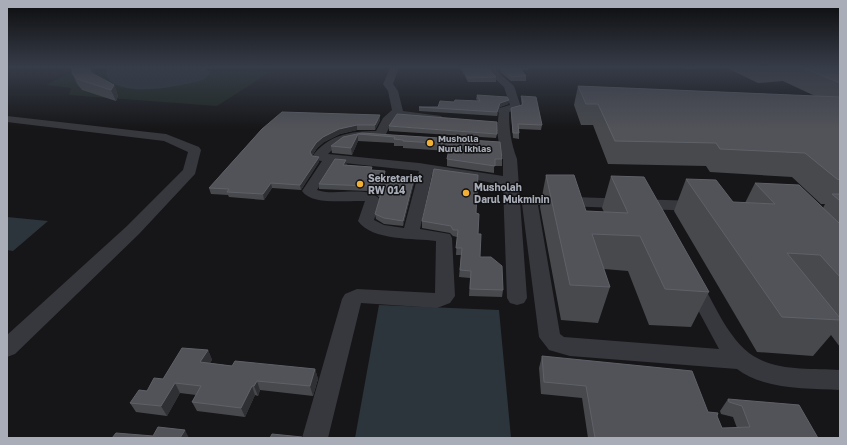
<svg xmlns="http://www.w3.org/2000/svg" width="847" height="445" font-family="'Golos Text',sans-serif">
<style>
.green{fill:#1e261f}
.water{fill:#2c353c}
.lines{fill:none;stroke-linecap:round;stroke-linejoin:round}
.street{fill:#37383d;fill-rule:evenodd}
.wall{fill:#47494d}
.shaded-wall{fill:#2f3033}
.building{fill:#525359;stroke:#5f6168}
.poi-dot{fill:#f2b134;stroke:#111113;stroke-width:1.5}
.labels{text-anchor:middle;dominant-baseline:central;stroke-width:3;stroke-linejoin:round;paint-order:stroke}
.far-poi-label{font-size:9px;font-weight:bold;fill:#a8adb8;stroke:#111113;text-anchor:start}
.poi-label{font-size:10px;font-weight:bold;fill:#a8adb8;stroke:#111113;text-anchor:start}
</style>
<rect width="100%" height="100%" fill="#161618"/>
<path class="green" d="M81 67H272L270 72 217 106 69 95 71 88 46 85Z"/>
<path class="water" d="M110 67H202L210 72C207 81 195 82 186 84 168 88 120 96 108 78 105 73 106 70 110 67Z
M7 217 48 221 13 251 7 250Z
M379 305 499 310 511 438H355Z"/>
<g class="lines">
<path class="street" d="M391 67H399L393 84 398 91 403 111 441 116 443 118 441 120 437 121 397 117 392 122 384 138C361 143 349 132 328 154L419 163 503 176V159L499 144 497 131 499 110 500 108 510 105 504 87 490 74V67H498L499 73 514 86 521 107 520 109 509 112C509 129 511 143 517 159L527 298 524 303 517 305 510 303 507 298 503 185 462 177 432 174 420 229 450 234 452 238 455 296 450 303 437 308 361 303 328 438H302L342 299 345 294 357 289 435 293 436 241C414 238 372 241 358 221L365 201C349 200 312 206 302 191L322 161 313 160 312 157C327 135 351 131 376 131L383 118 392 110 388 91 383 84ZM335 162 419 171 404 228 384 225 374 220 380 200C369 184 334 197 317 190Z
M7 116 166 134 199 147 201 150 195 174 139 234 15 354 7 357V335L127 226 183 170 188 152 164 141 7 122Z
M541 196 697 201 702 203 705 206 702 209 697 211 538 205 560 334 564 337 719 349 684 284 686 279 693 277 700 279C715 305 731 346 759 359 782 371 814 368 840 370V390C807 388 765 390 737 369L570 356 549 350 539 337 522 204 528 198Z"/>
</g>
<path class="wall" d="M458 67H490L491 72 496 77V82H468L462 71Z
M499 67H528V70H521L526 76V81H511L500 72Z
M683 67H840V347L831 335 813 356 757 352 674 211 686 179 733 202 745 203 755 183 823 208 825 204H821L792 177 710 172 706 166 608 164 593 125H581L574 105 578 86 815 96 783 81 758 83 727 68 686 69Z
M94 71V74L114 85 118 96 116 101 82 90 77 84 72 73Z
M477 95 509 100 508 104 500 107 497 116 419 111V107H438L454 102 478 101 476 99Z
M521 96 542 125 541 130 519 129V139L513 138 511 113V108L522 105 521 101Z
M380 120 375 130H357L340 134 324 142 317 148 312 156 319 162 301 190 272 188 264 200 229 197 228 195 211 194 209 188 262 129Z
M389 126 497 134 496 138 389 131Z
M362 133 500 142 502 159V166H494V173L447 166V159L449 151 403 148V146H394V143L358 141 352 155 332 153 331 146Z
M346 165 372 171 386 176 414 178V183L403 226 384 224 376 219 375 214 380 198 375 194 368 191 319 189V184Z
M546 175 586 211 604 212 602 208 611 176 709 292 691 327 649 325 628 271 604 269 610 287 598 323 561 320 540 207Z
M476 213 480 257 503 290 502 297 469 296 470 278 459 277 461 255H456L457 237 453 236 450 233 422 228V221Z
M208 350 212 360 210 363 232 366 315 369 318 379 313 396 260 390 258 396 255 395 245 417 197 411 192 402 196 395 180 393 167 416 136 412 130 403 163 379Z
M542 356 708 412 717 416 722 428H737L733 417 721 414 720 411 728 399 818 438H588L582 398 541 394 539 368Z"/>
<path class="shaded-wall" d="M90 67H92L94 71V82L90 72Z
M114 85 118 96 116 101 111 90Z
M509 100 508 104 500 107 497 116V112L500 103Z
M380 115V120L375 130V125Z
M357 125V130L340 134 324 142 317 148 311 157 310 152 316 143 323 137 339 129Z
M358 134V141L352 155 351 148Z
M319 157V162L301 190 300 185Z
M346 160 347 165H343Z
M414 178V183L403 226V221Z
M271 183 272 188 264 200 263 194Z
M208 350 212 360 205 371 200 362Z
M315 369 318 379 313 396 310 386Z
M257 381 260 390 258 396 254 386Z
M175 383 180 393 167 416 161 406Z
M252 386 255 395 245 417 241 408Z
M185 430 189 438H180Z"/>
<path class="building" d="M73 67H90V72L114 85 111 90 77 79 72 73V69Z
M462 67H490L491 72 496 77 468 78Z
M501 67H519L526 76 511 77 501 68Z
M801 67H840V83Z
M578 86 840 97V180L837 179 805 153 720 149 716 143 615 141 598 104H586Z
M477 95 507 97 509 100 500 103 497 112 419 107H438L440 101 454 102 455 100 480 101Z
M521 96 536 97 542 125 518 124 519 133H513L511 108 522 105 523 101Z
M282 112 380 115 375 125H357L339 129 323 137 316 143 310 152 312 156 319 157 300 185 271 183 263 194 227 192 229 189 209 188 262 129Z
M397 114 497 122V134L389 126Z
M362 133 500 142 502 159H495V166L447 159 450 144 403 141V140L394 139 395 137 358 134 351 148 331 146 343 137Z
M335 159 346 160 343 165 372 167 371 170 385 171 384 176 414 178 403 221 384 218 375 214 381 194 375 189 368 186 319 184Z
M434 169 478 175 476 213 479 214 478 234H481L480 257H491L502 266 503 290 470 289 471 271 460 270 462 248H456L458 230H453L451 226 422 221Z
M546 175H574L586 211 628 213 611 176 644 177 709 292 665 289 640 236 592 234 610 287 570 285Z
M686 179 716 180 733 202 775 204 755 183 799 185 840 224V277L820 255 787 253 840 318V320L782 317Z
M832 194H840V201Z
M182 348 208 350 200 362 232 366 235 361 315 369 310 386 257 381 254 386H252L241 408 192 402 201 386 175 383 161 406 130 403 139 390 147 391 154 378 163 379Z
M542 356 692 371 708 412 718 413 717 416 722 428 750 427 742 406 729 402 728 399 799 405 818 438H595L586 386 544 382Z
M158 427 185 430 180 438H112L116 433 153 436Z
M272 434 302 437 301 438H270Z"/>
<linearGradient id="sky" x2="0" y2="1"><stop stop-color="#0c0c0d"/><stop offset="0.52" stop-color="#363c48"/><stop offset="1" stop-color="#363c48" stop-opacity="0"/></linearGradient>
<rect width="847" height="129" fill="url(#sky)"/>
<g class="poi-dot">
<circle cx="430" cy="143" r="4"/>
<circle cx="360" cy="184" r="4"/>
<circle cx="466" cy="193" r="4"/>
</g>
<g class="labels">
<g class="far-poi-label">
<text x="438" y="138">Musholla<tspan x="438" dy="10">Nurul Ikhlas</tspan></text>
</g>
<g class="poi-label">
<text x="368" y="178">Sekretariat<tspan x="368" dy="12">RW 014</tspan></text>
<text x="474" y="187">Musholah<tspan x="474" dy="12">Darul Mukminin</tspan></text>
</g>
</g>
<rect width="847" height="445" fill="none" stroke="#a8adb8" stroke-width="16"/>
</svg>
